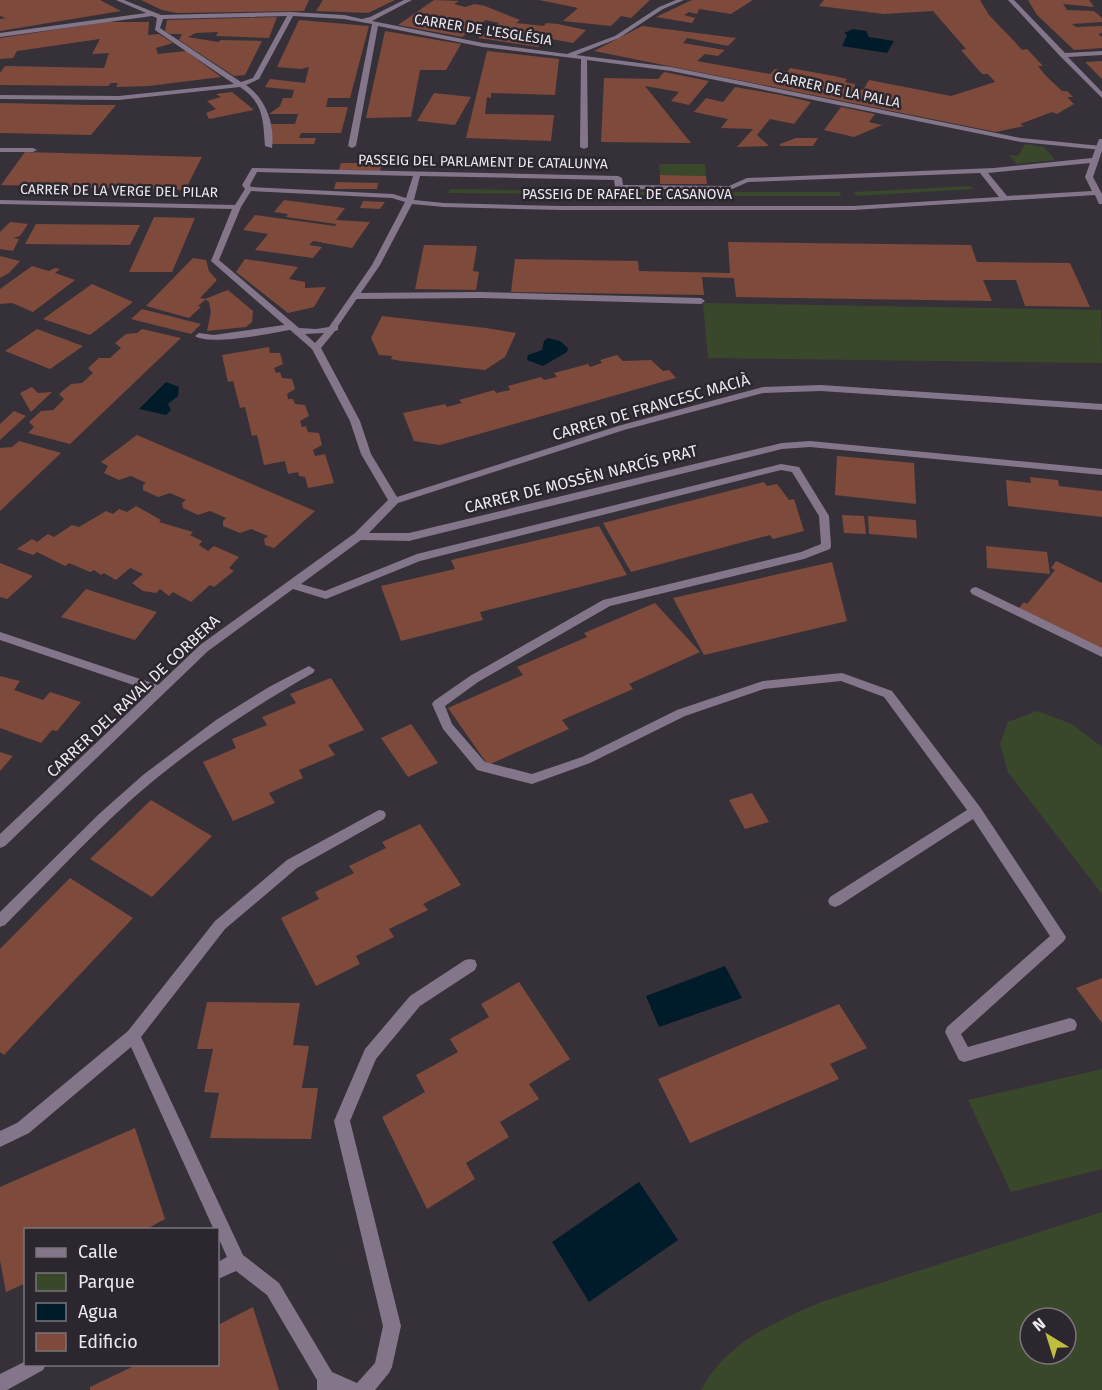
<svg xmlns="http://www.w3.org/2000/svg" width="1102" height="1390" font-family="'Fira Sans',sans-serif">
<style>
.green{fill:#39482b;fill-rule:evenodd}
.water{fill:#001b29}
.building{fill:#7e4a3c}
.lines{fill:none;stroke-linecap:round;stroke-linejoin:round}
.service{fill:#83768a;fill-rule:evenodd}
.pedestrian{fill:#83768a;fill-rule:evenodd}
.minor{fill:#83768a;fill-rule:evenodd}
.labels{text-anchor:middle;dominant-baseline:central;stroke-width:5;stroke-linejoin:round;paint-order:stroke}
.far-street-label{font-size:14px;fill:#ece9ee;stroke:#2c272f}
.street-label{font-size:16px;fill:#ece9ee;stroke:#2c272f}
</style>
<rect width="100%" height="100%" fill="#363139"/>
<path class="green" d="M1025 144 1044 147 1055 160 1017 164 1009 155 1018 156Z
M659 164H705L706 176 660 175Z
M971 186 973 189 856 196 854 192Z
M450 189 645 192V195L449 193Z
M659 192H840L841 196H660Z
M703 303 1101 310 1102 363 708 358Z
M1037 711 1072 724 1102 747V894L1008 772 1000 744 1008 722Z
M1102 1069V1169L1011 1192 968 1100Z
M1102 1212V1390H701C726 1343 774 1322 821 1302ZM1030 1318H1066V1354H1030Z"/>
<path class="water" d="M853 29 866 31 869 37 894 41 887 53 842 46 847 35 844 33Z
M548 338 560 341 568 348 567 352 543 366 527 360 528 355 542 350 544 341Z
M166 382 179 387 178 396 168 404 171 410 166 415 139 409Z
M725 966 742 998 659 1027 646 996Z
M639 1182 678 1240 589 1302 552 1242Z"/>
<path class="building" d="M0 0H100L121 11 0 31V19L6 18 0 16Z
M141 0H309L304 11 177 13 162 10Z
M323 0H395L368 13 316 11Z
M434 0 459 1 454 4 465 7 475 4 485 6 520 20 516 23 544 26 546 23 558 24 586 30 573 43 546 38 538 47 478 38 499 23 486 20 462 37 398 25Z
M539 0H650L631 18 621 16 611 26 563 21 578 8Z
M692 0H753L731 14 699 9 697 14 689 12 684 15 695 18 692 23 656 17Z
M824 0H980L989 15 1014 41 1022 50 1027 49 1043 66H1038L1046 76 1062 91H1067L1073 97H1067L1074 104 1057 114 1052 112 1020 124 1024 126 996 132 594 51 642 26 736 38 728 46 687 38 683 43 725 50 718 56 705 54 697 61 770 74 775 69 787 72 790 68 834 76 847 79 845 82 855 84V89L863 90 869 80 951 96 995 82 988 74H982L961 50 966 49 933 11 884 14 819 6Z
M1028 0H1089L1094 7 1063 4 1067 10 1094 11 1102 18V22L1072 24 1076 27 1102 26V33L1098 34 1102 37V48L1074 50 1037 15Z
M277 17 269 38 216 36 218 32 196 33 188 37 218 42 221 40 262 41 245 75 234 76 179 40 182 34H170L165 31 167 20Z
M299 20 369 26 350 98H328L326 107H348L341 133H301L299 138H316L314 144H272L271 124H295L298 114H269L280 106 283 98H292L294 90 265 87 270 79 305 83 309 67 301 69 277 67Z
M106 22H149L148 35 159 34 173 43 156 48 158 54 186 51 221 77 149 86 116 87 118 83H111L108 86 0 85V73L5 66 104 68 109 53 92 54 100 39 17 51 13 58 0 59V38Z
M385 31 461 44 446 70H420L411 117 366 118Z
M487 51 559 59 555 95 491 93V98L487 97 485 114 554 115 551 141 466 138Z
M1102 61V79L1085 62Z
M664 72 709 81 689 105 671 101 679 92 645 86 691 143 601 142 604 78 658 79Z
M735 87 781 95 811 102 794 124 770 119 757 135 769 146 737 147 753 129 721 128 728 119 694 112 706 98 723 102Z
M232 92 254 110 209 119 206 113 216 109 207 101 221 97 216 94Z
M434 93 471 97 455 125 417 121Z
M0 103 91 105H116L91 135 0 133Z
M841 107 875 114 869 122 882 125 854 137 824 130Z
M796 138H818L813 146H780V144Z
M25 152 202 157 185 190 1 185Z
M341 163H382L380 171 339 170Z
M660 175 706 176 707 184H660Z
M336 182 378 183 377 189H334Z
M284 200 345 208 336 220 370 222 352 248 313 241 309 245 322 247 313 258 255 250 268 234 243 230 255 215 335 226 336 224 286 217 288 214 274 212Z
M363 201 385 202 380 209 360 208Z
M154 217 195 218 172 272H129Z
M10 222 28 224 20 236 13 238 19 239 13 251 0 249V232Z
M36 224 140 225 130 245 25 244Z
M728 242 971 245 977 262 1070 263 1090 307 1025 306 1016 280H983L992 301 736 297 734 278 702 277 704 295 511 292 515 259 638 261 639 271 730 273Z
M424 245 477 246 473 271 479 272 476 290 415 289Z
M0 256 20 261 9 273 0 278Z
M193 258 206 260 209 271 217 280 200 298 206 299 198 306 201 307 189 318 146 306Z
M245 259 298 267 289 279 305 282V288L326 287 314 307 288 313 236 272Z
M32 266 49 271 55 268 60 269 55 273 75 280 33 312 12 303 0 304V289Z
M92 284 133 302 90 335 43 319Z
M228 290 253 311 252 322 246 327 207 331 211 312 209 302 205 299Z
M142 309 201 324 191 334 131 319Z
M382 316 486 328 516 333 505 357 485 370 401 361 391 359 392 356 379 355 371 338Z
M37 329 83 346 50 369 5 351Z
M142 329 181 338 70 444 28 433 34 427 29 422 41 411 53 410 64 399 59 394 71 384 82 383 93 373 88 368 99 358H110L121 348 115 343 126 334 137 333Z
M269 347 270 353H280L283 364 274 368 276 373 280 372 282 378 292 379 295 389 287 394 288 399H293L295 404 305 405 309 416 300 421 302 427 306 426 308 432 319 433 322 445 313 450 315 456 325 454 334 483 308 488 305 477 299 476 298 472 288 474 285 461 264 465 257 435 252 436 245 407 240 408 233 381 228 382 222 355Z
M617 355 623 361 651 360 663 371 669 370 676 378 440 445 414 441 403 413 445 404 447 407 462 403 459 400 494 390 496 393 510 390 508 386 541 377 544 380 557 377 554 373 588 364 590 367 602 363 600 360Z
M32 387 38 393 52 392 31 412 20 393Z
M14 411 26 416 0 440V424Z
M137 435 315 511 274 548 265 545 264 539 268 536 251 529 240 533 223 526V521L226 518 210 511 198 515 183 508 182 503 186 500 170 493 158 497 143 490V485L146 483 131 476 119 480 104 473 108 466 101 462Z
M19 441 61 453 0 511V448L12 447Z
M837 456 914 463 916 504 835 495Z
M1030 477 1058 480 1059 486 1102 491V517L1008 506 1006 480 1031 483Z
M764 482 767 486 777 484 789 500 794 499 804 531 773 539 770 535 631 572 603 523Z
M136 506 161 520 159 522 193 532 190 535 202 541 199 545 208 551 214 546 239 557 229 568 234 571 214 587 210 585 191 602 173 592 169 596 160 589 156 593 143 591 132 583 143 574 130 568 116 580 104 573 101 575 94 570 90 572 69 563 65 566 37 552 33 555 17 549 32 539 37 542 48 534 54 537 72 525 79 527 106 511 113 514 119 509 127 512Z
M842 515 864 516 866 534 844 533Z
M868 516 916 520 917 538 869 534Z
M599 526 627 575 480 612 483 620 401 641 381 586 455 569 451 560Z
M986 546 1047 552 1050 574 987 568Z
M1056 561 1102 583V649L1018 609 1024 602 1027 604 1055 570 1051 568Z
M832 562 847 621 704 655 673 598Z
M0 563 33 576 7 599 0 597Z
M86 589 157 612 135 640 61 617Z
M655 603 700 652 629 684 633 689 562 720 569 729 488 765 448 708 523 675 517 667 587 637 584 633Z
M0 676 20 681 14 690 43 700 50 692 81 702 57 731 52 730 41 743 0 728Z
M331 678 364 730 328 745 335 755 299 770 303 778 269 793 275 803 233 821 203 762 236 748 232 739 267 725 262 717 296 703 290 694Z
M411 724 438 763 408 777 381 738Z
M0 752 13 756 0 771Z
M752 793 769 822 745 829 729 800Z
M151 800 212 836 152 897 90 859Z
M420 824 461 885 423 904 428 910 389 929 394 937 356 956 360 964 316 986 281 918 319 899 315 892 354 873 349 866 386 848 382 842Z
M70 878 133 918 4 1055 0 1052V949Z
M1102 978V1023L1076 988Z
M519 982 570 1059 529 1084 539 1099 500 1122 509 1137 466 1163 475 1179 427 1209 382 1117 425 1092 416 1075 458 1052 450 1039 489 1017 481 1004Z
M207 1002 300 1003 293 1045 309 1046 302 1088H318L311 1139 210 1138 219 1093 204 1092 213 1049H197Z
M839 1004 867 1048 830 1064 839 1079 690 1143 658 1079Z
M135 1128 165 1219 145 1230H26V1283L6 1292 0 1260V1187Z
M253 1307 279 1390H90V1387L136 1365H218V1325Z"/>
<g class="lines">
<path class="service" d="M481 292 701 298 705 301 701 304 481 298 355 299 351 296 355 293Z
M291 324 294 325V329C275 333 209 346 195 336L199 333 214 335Z"/>
<path class="pedestrian" d="M116 0H124L161 15 291 12 344 15 362 19 370 17 404 0H412L372 21 483 43 567 54 615 36 659 7 676 0H684L663 9 619 38 576 55 671 67 1021 138 1101 146 1102 150 1021 142 671 71 587 60 588 147 584 149 580 147 581 59 483 47 378 26 356 146 352 148 348 146 372 24 344 19 293 16 259 79 246 85C266 99 275 124 272 148L265 146C263 120 264 103 240 87L119 100 0 99V95L119 96 234 84 155 30 157 18 152 16 0 37V33L146 13ZM287 16 253 78 241 82 160 28 163 19Z
M0 148H33L37 150 33 152H0Z"/>
<path class="minor" d="M1008 0H1014L1065 53 1102 51V55L1068 57 1102 92V98L1060 56Z
M1099 139H1102V151L1093 177 1102 194V204H1099L1095 195 853 210H561L444 207 412 204 380 265 338 326V330L335 331 321 348 360 421 371 454 397 497 618 426 763 387 821 385 1102 404V410L821 391 763 393 624 430 398 503 369 533H409L782 443 810 441 1102 469V475L810 447 782 449 409 541 361 540 301 584 325 591 417 554 781 464 799 467 829 516 831 546 830 549 804 559 610 606 478 682 445 706 452 724 485 762 532 774 582 757 677 710 763 681 842 673 892 691 980 807 1066 937 1064 941 961 1034 968 1047 1070 1018 1075 1020 1077 1025 1075 1030 964 1062 959 1060 945 1032 947 1027 1050 936 973 819 840 905 835 907 830 905 828 901 830 897 967 810 884 697 841 681 764 689 685 716 590 763 532 784 477 770 443 729 432 704 434 701 470 676 603 600 801 552 821 544 819 516 792 472 781 470 420 561 326 599 293 589 208 651 5 846 0 848V834L151 691 0 640V632L158 685 200 645 355 533 388 500 361 454 350 421 312 349 211 261 232 209 0 204V200L235 205 245 189 242 185 252 168H255L618 176 622 178 623 185 729 186 747 178 994 168 1092 158ZM1090 163 1085 177 1092 191 1007 196 988 173ZM257 172 413 176 406 198 393 194 251 187 250 185ZM980 173 999 197 853 206H561L444 203 414 200 420 176 614 180 615 187 619 189 730 190 748 182ZM251 191 392 198 405 202 372 265 329 327 316 329 299 328 219 260 241 207ZM324 333 315 343 305 334Z
M976 587 1102 648V657L972 594 970 591 972 588Z
M309 666 315 670 313 673C257 705 203 740 153 781 100 825 53 877 5 925L0 927V912L99 814 143 775 216 720 269 687Z
M379 810 384 811 386 815 384 819 297 868 225 929 141 1037 243 1255 279 1283 332 1372 357 1383 375 1363 383 1326 334 1121 365 1049 410 996 465 960 470 959 475 960 477 965 475 970 420 1006 376 1059 350 1121 401 1326 392 1367 389 1373 375 1390H317V1380L267 1295 236 1271 218 1279V1262L227 1257 218 1237V1230H214L131 1047 29 1133 0 1147V1131L17 1123 128 1031 215 921 287 860Z
M26 1361V1364H46L43 1370 7 1390H0V1374Z"/>
</g>
<g class="labels">
<g class="far-street-label">
<text transform="translate(483 30) rotate(9)">CARRER DE L'ESGLÉSIA</text>
<text transform="translate(837 90) rotate(12)">CARRER DE LA PALLA</text>
<text transform="translate(483 162) rotate(1)">PASSEIG DEL PARLAMENT DE CATALUNYA</text>
<text transform="translate(119 191) rotate(1)">CARRER DE LA VERGE DEL PILAR</text>
<text x="627" y="194">PASSEIG DE RAFAEL DE CASANOVA</text>
</g>
<g class="street-label">
<text transform="translate(651 407) rotate(-16)">CARRER DE FRANCESC MACIÀ</text>
<text transform="translate(581 479) rotate(-14)">CARRER DE MOSSÈN NARCÍS PRAT</text>
<text transform="translate(133 696) rotate(-43)">CARRER DEL RAVAL DE CORBERA</text>
</g>
</g>
<rect x="24" y="1228" width="195" height="138" fill="#2c272f" stroke="#79757b" stroke-width="1.5"/>
<rect x="36" y="1248" width="30" height="9" fill="#83768a" stroke="#79757b" stroke-width="1.5"/>
<text x="78" y="1258" font-size="18" fill="#ece9ee">Calle</text>
<rect x="36" y="1273" width="30" height="18" fill="#39482b" stroke="#79757b" stroke-width="1.5"/>
<text x="78" y="1288" font-size="18" fill="#ece9ee">Parque</text>
<rect x="36" y="1303" width="30" height="18" fill="#001b29" stroke="#79757b" stroke-width="1.5"/>
<text x="78" y="1318" font-size="18" fill="#ece9ee">Agua</text>
<rect x="36" y="1333" width="30" height="18" fill="#7e4a3c" stroke="#79757b" stroke-width="1.5"/>
<text x="78" y="1348" font-size="18" fill="#ece9ee">Edificio</text>
<g transform="translate(1048 1336) rotate(322)"><circle r="28" fill="#2c272f" stroke="#79757b" stroke-width="1.5"/>
<path d="M0-4.5L10 22L0 15L-10 22Z" fill="#c0be40"/>
<text y="-9" font-size="16" font-weight="bold" text-anchor="middle" fill="#ece9ee">N</text>
</g>
</svg>
